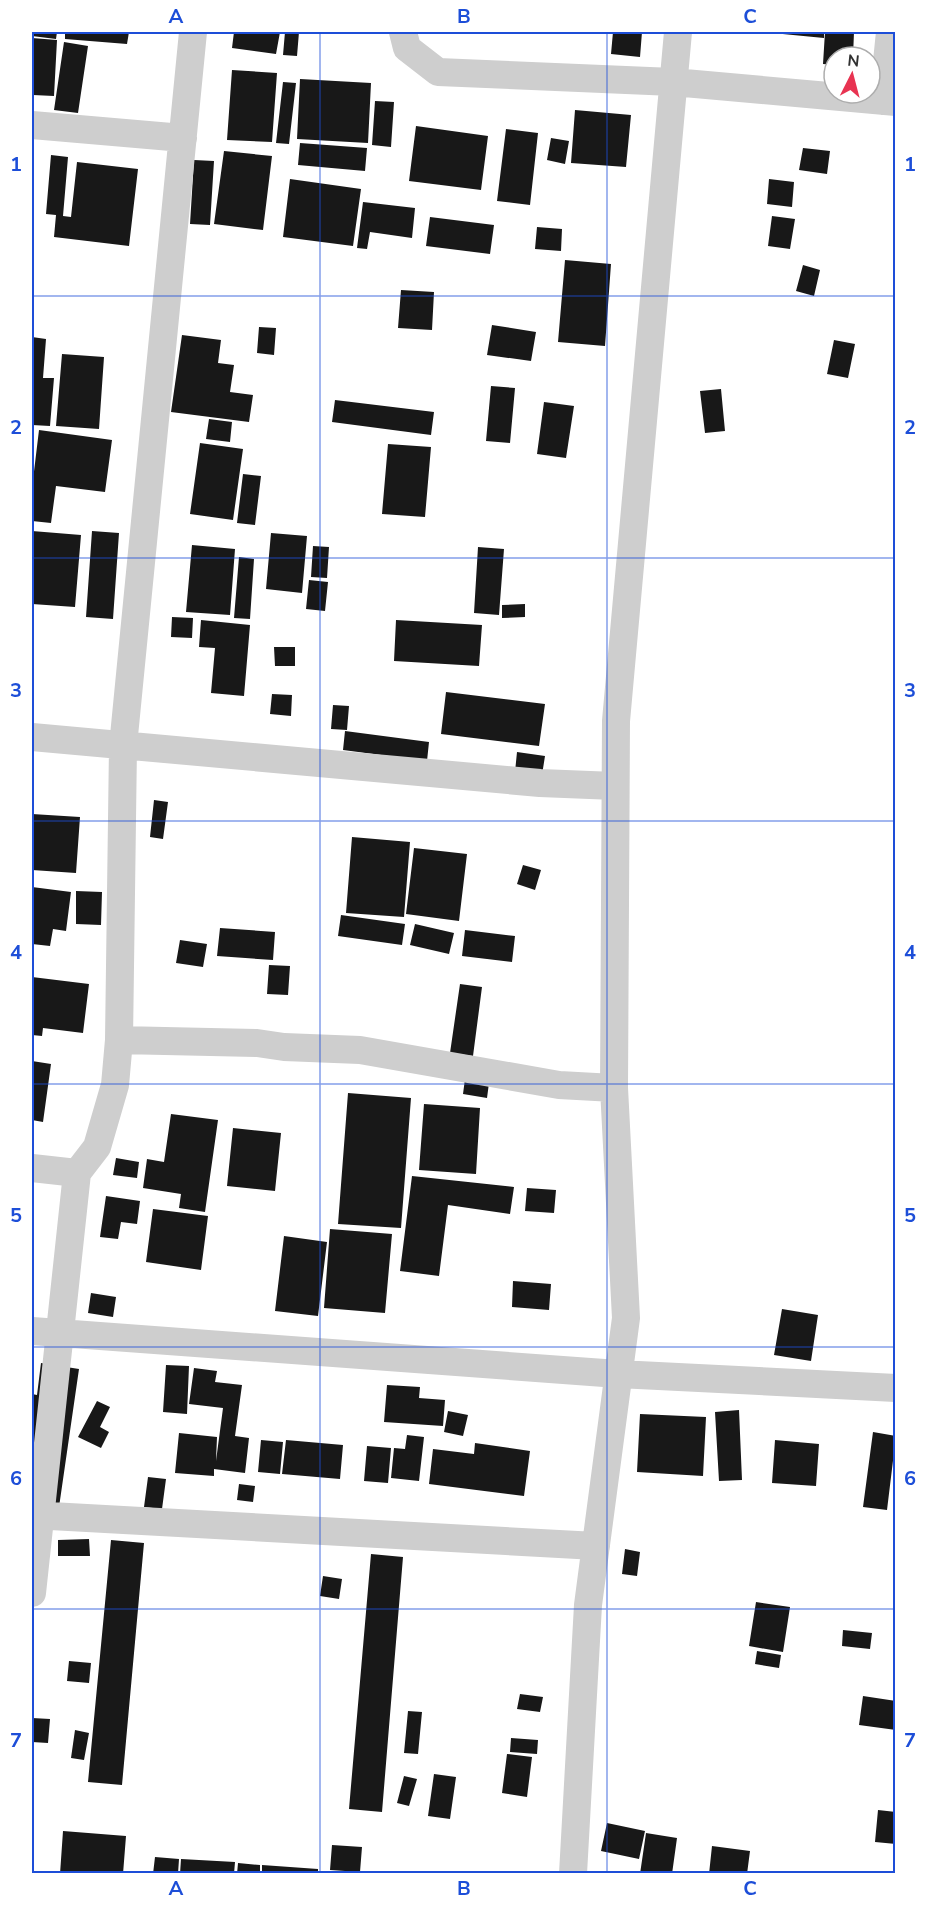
<svg xmlns="http://www.w3.org/2000/svg" width="927" height="1905" font-family="'Nunito Sans',sans-serif">
<style>
.building{fill:#181818}
.lines{fill:none;stroke-linecap:round;stroke-linejoin:round}
.street{stroke:#cecece;stroke-width:28}
.grid{fill:none;stroke:#1d4ed8;stroke-width:1.5;stroke-opacity:0.55}
.neatline{fill:none;stroke:#1d4ed8;stroke-width:2}
.grid-label{font-size:20px;text-anchor:middle;font-weight:bold;fill:#1d4ed8}
</style>
<rect width="100%" height="100%" fill="#fff"/>
<path class="building" d="M32 32H57L56 39 32 36Z
M65 32H129L127 44 65 39Z
M234 32H280L276 54 232 48Z
M285 32H299L297 56 283 55Z
M613 32H642L640 57 611 54Z
M762 32H824V38Z
M825 32H854L853 57H834V65L823 64Z
M32 38 57 40 54 96 33 95Z
M64 42 88 46 78 113 54 110Z
M232 70 277 73 272 142 227 140Z
M300 79 371 83 368 143 297 139Z
M283 82 296 83 289 144 276 143Z
M375 101 394 102 391 147 372 145Z
M575 110 631 115 626 167 571 163Z
M416 126 488 136 481 190 409 181Z
M506 129 538 133 530 205 497 201Z
M551 138 569 141 565 164 547 160Z
M300 143 367 148 365 171 298 165Z
M803 148 830 151 827 174 799 170Z
M224 151 272 156 263 230 214 224Z
M51 155 68 157 63 216 71 217 77 162 138 169 129 246 54 237 56 215 46 214Z
M194 160 214 161 210 225 190 224Z
M290 179 361 189 353 246 283 237Z
M769 179 794 182 792 207 767 204Z
M363 202 415 208 412 238 370 232 367 249 357 248Z
M772 216 795 219 790 249 768 246Z
M430 217 494 225 490 254 426 246Z
M537 227 562 229 561 251 535 249Z
M565 260 611 264 605 346 558 342Z
M803 265 820 270 814 296 796 291Z
M401 290 434 292 432 330 398 328Z
M492 325 536 332 531 361 487 355Z
M259 327 276 328 274 355 257 353Z
M182 335 221 340 218 363 234 365 230 392 253 395 249 422 171 412Z
M32 337 46 339 43 378H54L50 426 32 425Z
M834 340 855 344 848 378 827 374Z
M62 354 104 357 99 429 56 426Z
M491 386 515 388 510 443 486 441Z
M721 389 725 431 705 433 700 391Z
M335 400 434 412 431 435 332 422Z
M544 402 574 406 566 458 537 454Z
M209 419 232 422 230 442 206 439Z
M39 430 112 440 105 492 56 486 51 523 32 521V488Z
M200 443 243 449 233 520 190 514Z
M388 444 431 447 425 517 382 514Z
M243 474 261 476 255 525 237 523Z
M32 531 81 535 75 607 32 604Z
M92 531 119 533 113 619 86 617Z
M271 533 307 536 302 593 266 589Z
M192 545 235 549 230 615 186 612Z
M313 546 329 547 327 578 311 577Z
M478 547 504 549 499 615 474 613Z
M239 557 254 559 250 619 234 618Z
M309 580 328 582 325 611 306 609Z
M525 604V617L502 618V605Z
M172 617 193 618 192 638 171 637Z
M201 620 250 625 244 696 211 693 215 648 199 647Z
M396 620 482 625 479 666 394 661Z
M274 647H295V666H275Z
M446 692 545 704 539 746 441 734Z
M272 694 292 695 291 716 270 714Z
M333 705 349 706 347 730 331 729Z
M345 731 429 742 427 761 343 750Z
M517 752 545 756 542 775 515 772Z
M154 800 168 802 163 839 150 837Z
M32 814 80 817 76 873 32 870Z
M352 837 410 842 404 917 346 913Z
M414 848 467 854 459 921 406 914Z
M523 865 541 870 535 890 517 884Z
M32 887 71 892 66 931 53 929 50 946 32 944Z
M76 891 102 892 101 925 76 924Z
M341 915 405 924 402 945 338 936Z
M415 924 454 933 449 954 410 945Z
M220 928 275 932 273 960 217 956Z
M465 930 515 936 512 962 462 956Z
M180 940 207 944 203 967 176 963Z
M269 965 290 966 288 995 267 994Z
M32 977 89 984 83 1033 43 1028 42 1036 32 1035Z
M460 984 482 987 473 1056 450 1053Z
M32 1061 51 1064 43 1122 32 1120Z
M465 1079 489 1083 487 1098 463 1094Z
M348 1093 411 1098 401 1228 338 1224Z
M424 1104 480 1108 476 1174 419 1170Z
M171 1114 218 1120 205 1212 179 1208 181 1194 143 1188 147 1159 164 1162Z
M233 1128 281 1133 275 1191 227 1186Z
M116 1158 139 1162 137 1178 113 1175Z
M412 1176 514 1187 510 1214 448 1205 439 1276 400 1271Z
M527 1188 556 1190 554 1213 525 1211Z
M106 1196 140 1201 137 1224 121 1222 118 1239 100 1237Z
M153 1209 208 1216 201 1270 146 1262Z
M330 1229 392 1234 385 1313 324 1308Z
M284 1236 327 1242 318 1316 275 1311Z
M513 1281 551 1284 549 1310 512 1307Z
M91 1293 116 1297 113 1317 88 1313Z
M782 1309 818 1315 811 1361 774 1355Z
M41 1363 79 1369 58 1514 32 1510V1394L37 1395Z
M166 1365 189 1366 187 1414 163 1412Z
M194 1368 217 1371 215 1382 242 1385 235 1436 249 1438 245 1473 214 1469V1476L175 1473 179 1433 217 1437 216 1461 223 1408 189 1404Z
M387 1385 420 1387 419 1398 445 1400 443 1426 384 1422Z
M97 1401 110 1407 100 1427 109 1432 101 1448 78 1437Z
M739 1410 742 1480 719 1481 715 1412Z
M448 1411 468 1415 463 1436 444 1432Z
M640 1414 706 1417 703 1476 637 1472Z
M873 1432 896 1436 887 1510 863 1507Z
M407 1435 424 1437 419 1481 391 1478 394 1448 405 1449Z
M261 1440 283 1442 280 1474 258 1472Z
M286 1440 343 1445 340 1479 282 1474Z
M775 1440 819 1444 816 1486 772 1483Z
M475 1443 530 1451 524 1496 429 1484 433 1449 474 1454Z
M367 1446 391 1448 388 1483 364 1481Z
M148 1477 166 1479 162 1509 144 1507Z
M239 1484 255 1486 253 1502 237 1500Z
M89 1539 90 1556H58V1540Z
M111 1540 144 1543 122 1785 88 1782Z
M625 1549 640 1552 637 1576 622 1574Z
M371 1554 403 1557 382 1812 349 1809Z
M323 1576 342 1579 339 1599 320 1596Z
M756 1602 790 1607 783 1652 749 1646Z
M843 1630 872 1633 870 1649 842 1646Z
M757 1651 781 1655 779 1668 755 1664Z
M69 1661 91 1663 89 1683 67 1681Z
M520 1694 543 1697 540 1712 517 1709Z
M863 1696 896 1701V1730L859 1725Z
M408 1711 422 1712 418 1754 404 1753Z
M32 1718 50 1719 48 1743 32 1742Z
M75 1730 89 1733 84 1760 71 1758Z
M511 1738 538 1740 537 1754 510 1752Z
M507 1754 532 1757 527 1797 502 1793Z
M434 1774 456 1777 450 1819 428 1816Z
M404 1776 417 1779 409 1806 397 1803Z
M878 1810 896 1812V1844L875 1842Z
M607 1823 645 1831 639 1859 601 1851Z
M63 1831 126 1836 123 1874H60Z
M646 1833 677 1838 672 1874H640Z
M332 1845 362 1847 360 1872 330 1870Z
M712 1846 750 1851 747 1874H709Z
M155 1857 179 1859 178 1874H153Z
M181 1859 235 1862 234 1874H180Z
M238 1863 260 1865V1874H237Z
M262 1865 318 1869V1874H262Z"/>
<g class="lines">
<path class="street" d="M403 32 407 48 438 72 673 82 896 102
M883 101 890 32
M32 125 183 138
M32 737 540 783 615 786
M119 1040 257 1043 284 1047 360 1050 559 1085 614 1088
M32 1168 77 1173
M32 1331 618 1374 896 1388
M32 1515 596 1546
M32 1593 77 1173 97 1147 115 1085 119 1040 123 746 193 32
M573 1874 588 1605 626 1318 614 1088 616 721 678 32"/>
</g>
<path class="grid" d="M320 32V1874M607 32V1874M32 296H896M32 558H896M32 821H896M32 1084H896M32 1347H896M32 1609H896"/>
<rect width="927" height="1905" fill="none" stroke="#ffffff" stroke-width="66"/>
<g transform="translate(852 75) rotate(6)"><circle r="28" fill="#ffffff" stroke="#adadad" stroke-width="1.5"/>
<path d="M0-4.5L10 22L0 15L-10 22Z" fill="#e83351"/>
<text y="-9" font-size="16" font-weight="bold" text-anchor="middle" fill="#313131">N</text>
</g>
<rect x="33" y="33" width="861" height="1839" class="neatline"/>
<g class="grid-label">
<text x="176" y="23">A</text>
<text x="464" y="23">B</text>
<text x="750" y="23">C</text>
<text x="16" y="171">1</text>
<text x="910" y="171">1</text>
<text x="16" y="434">2</text>
<text x="910" y="434">2</text>
<text x="16" y="697">3</text>
<text x="910" y="697">3</text>
<text x="16" y="959">4</text>
<text x="910" y="959">4</text>
<text x="16" y="1222">5</text>
<text x="910" y="1222">5</text>
<text x="16" y="1485">6</text>
<text x="910" y="1485">6</text>
<text x="16" y="1747">7</text>
<text x="910" y="1747">7</text>
<text x="176" y="1895">A</text>
<text x="464" y="1895">B</text>
<text x="750" y="1895">C</text>
</g>
</svg>
